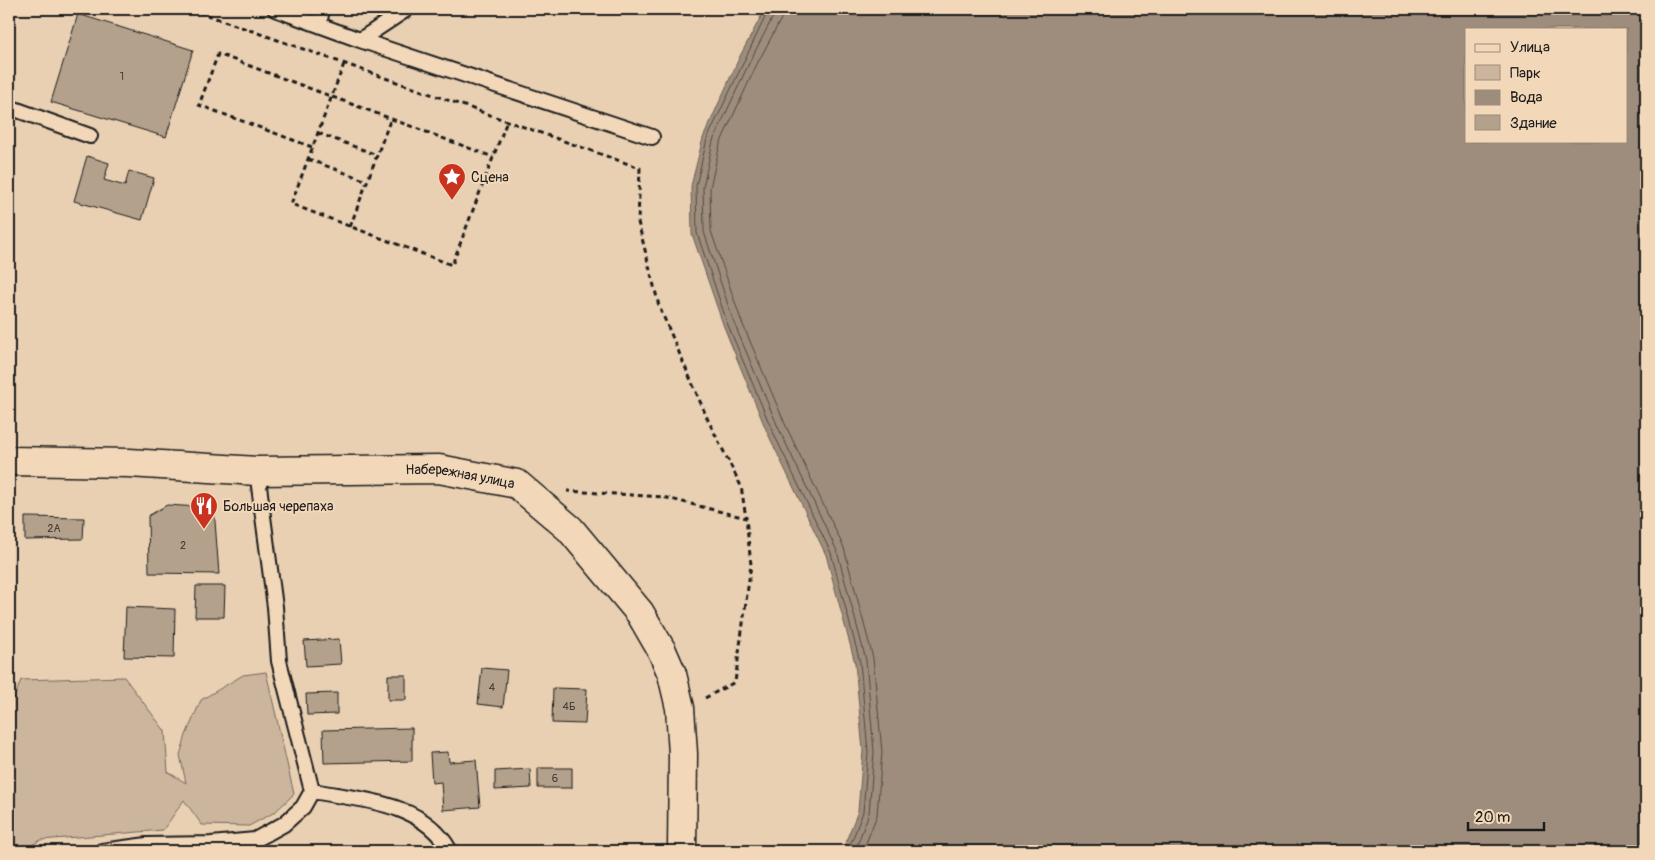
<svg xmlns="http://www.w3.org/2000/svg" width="1655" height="860" font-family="Pangolin,sans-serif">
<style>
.green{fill:#cbb59d;stroke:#74685c}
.water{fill:#9e8d7b;stroke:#6a6055;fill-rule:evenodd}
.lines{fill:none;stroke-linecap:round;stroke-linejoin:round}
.shore{stroke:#504942;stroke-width:1}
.building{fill:#b3a18b;stroke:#1c1c1c}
.lane-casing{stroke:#1c1c1c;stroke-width:18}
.street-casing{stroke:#1c1c1c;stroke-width:31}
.path{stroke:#1c1c1c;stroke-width:3;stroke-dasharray:5 4;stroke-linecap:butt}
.lane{stroke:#f2d7b9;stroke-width:14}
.street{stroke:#f2d7b9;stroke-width:28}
.labels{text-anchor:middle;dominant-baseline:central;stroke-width:4;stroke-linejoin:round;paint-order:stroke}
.number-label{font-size:11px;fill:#423d38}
.poi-label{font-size:14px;fill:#1c1c1c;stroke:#f2d7b9;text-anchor:start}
.street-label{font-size:14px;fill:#1c1c1c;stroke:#f2d7b9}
</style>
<rect width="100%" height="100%" fill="#e9d0b3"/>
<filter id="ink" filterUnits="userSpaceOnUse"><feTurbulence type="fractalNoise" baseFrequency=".02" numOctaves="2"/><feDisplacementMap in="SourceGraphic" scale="10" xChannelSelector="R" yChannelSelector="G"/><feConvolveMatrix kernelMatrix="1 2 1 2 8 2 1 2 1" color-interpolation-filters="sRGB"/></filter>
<g filter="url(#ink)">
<path class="green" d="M266 672 294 794 275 812 249 826 202 825 184 800 163 830 41 840 21 851H9V702L14 699 21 680 124 677 165 731 168 772 186 783 180 755 186 735 201 700 243 675Z"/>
<path class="water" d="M765 9H1646V851H842L858 811 863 751 855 663 826 555 767 432 724 327 692 234 691 186 703 138 740 56ZM1466 29H1626V141H1466Z"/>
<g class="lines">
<path class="shore" d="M769 9 707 139 696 186 697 233 728 325 772 430 831 553 860 662 868 752 863 812 848 851
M775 9 774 15 750 61 713 141 703 187 704 232 734 323 778 427 837 551 866 660 874 752 869 813 855 851
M783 9 781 19 757 64 720 144 710 188 711 231 741 320 785 424 844 548 873 658 882 752 877 815 863 851"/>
</g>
<path class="building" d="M78 14 193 50 166 137 51 102Z
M87 156 109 163 104 180 125 186 129 171 154 178 142 220 74 201Z
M167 505 214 508 219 574 149 573 148 516Z
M25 517 84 518 83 539 25 540Z
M196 586H225L224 617H195Z
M126 607 175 609 174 658 124 657Z
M339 639 341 664 306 666 304 641Z
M482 668 507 670 503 707 478 704Z
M388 675H406V700H388Z
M553 688 587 689 585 724 552 723Z
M337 693V714L307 715 306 694Z
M412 728V761L324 763 323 730Z
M448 752 449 762 476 760 480 807 443 810 441 782 432 783 430 753Z
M538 768H572V788H538Z
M530 769 531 788 495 790V771Z"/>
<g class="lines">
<defs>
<path id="lane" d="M275 9 360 40 652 137
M319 25 322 9
M360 40 407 9
M9 107 90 136
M312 791C361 800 424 802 450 851
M102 851 147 845 211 844 255 840 284 824 303 807 312 791 279 661 275 607 257 471"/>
<g id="street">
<path id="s1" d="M9 461 129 463 257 471 439 469 517 484 570 529 640 613 662 651 672 674 680 708 683 754 682 851"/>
</g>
</defs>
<use href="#lane" class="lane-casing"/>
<use href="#street" class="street-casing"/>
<path class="path" d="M190 9 640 168 638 222 659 306 708 420 741 486 746 518 663 497 567 491
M344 64 291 204 452 265 507 121
M318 133 377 155
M312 147 199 105 218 54 493 157
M308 159 367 181
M350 227 391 118
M705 698 735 682 751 565 746 518"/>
<use href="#lane" class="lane"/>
<use href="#street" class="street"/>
</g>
</g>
<defs>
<symbol id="sight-pin" viewBox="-11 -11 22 30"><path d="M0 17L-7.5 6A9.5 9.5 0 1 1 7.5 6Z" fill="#c8321e" stroke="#f2d7b9"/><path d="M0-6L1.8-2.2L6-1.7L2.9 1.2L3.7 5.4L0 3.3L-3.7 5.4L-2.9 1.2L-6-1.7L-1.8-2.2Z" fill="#fff"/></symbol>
<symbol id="restaurant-pin" viewBox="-11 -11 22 30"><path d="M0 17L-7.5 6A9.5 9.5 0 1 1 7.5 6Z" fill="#c8321e" stroke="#f2d7b9"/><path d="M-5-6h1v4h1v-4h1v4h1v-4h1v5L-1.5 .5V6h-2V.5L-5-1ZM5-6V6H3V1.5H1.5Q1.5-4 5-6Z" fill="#fff"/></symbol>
</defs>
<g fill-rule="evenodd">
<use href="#sight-pin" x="436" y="161" width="32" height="43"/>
<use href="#restaurant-pin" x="188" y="490" width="32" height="43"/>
</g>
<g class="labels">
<g class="number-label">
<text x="122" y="76">1</text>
<text x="54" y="528">2А</text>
<text x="183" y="545">2</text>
<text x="492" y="687">4</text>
<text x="569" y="706">4Б</text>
<text x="555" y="778">6</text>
</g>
<g class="poi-label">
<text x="471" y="177">Сцена</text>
<text x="223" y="506">Большая черепаха</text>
</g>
<g class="street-label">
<text stroke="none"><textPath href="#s1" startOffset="452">Набережная улица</textPath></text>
</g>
</g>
<rect width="1655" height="860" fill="none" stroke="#f2d7b9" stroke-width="30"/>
<rect x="15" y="15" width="1625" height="830" fill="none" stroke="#1c1c1c" stroke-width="2" filter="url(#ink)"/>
<rect x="1465" y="28" width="162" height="115" fill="#f2d7b9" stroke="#9c8c7a"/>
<rect x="1475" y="44" width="25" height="8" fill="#f2d7b9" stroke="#9c8c7a"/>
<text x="1510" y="52" font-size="15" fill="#1c1c1c">Улица</text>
<rect x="1475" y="65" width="25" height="15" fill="#cbb59d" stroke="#9c8c7a"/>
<text x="1510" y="78" font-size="15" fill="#1c1c1c">Парк</text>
<rect x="1475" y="90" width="25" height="15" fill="#9e8d7b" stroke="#9c8c7a"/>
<text x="1510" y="102" font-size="15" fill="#1c1c1c">Вода</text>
<rect x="1475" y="115" width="25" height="15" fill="#b3a18b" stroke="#9c8c7a"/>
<text x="1510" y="128" font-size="15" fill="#1c1c1c">Здание</text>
<path d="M1468 822v8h76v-8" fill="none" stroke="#1c1c1c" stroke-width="2.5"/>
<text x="1475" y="822" font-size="15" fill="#1c1c1c" stroke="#f2d7b9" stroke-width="4" paint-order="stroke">20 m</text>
</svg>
